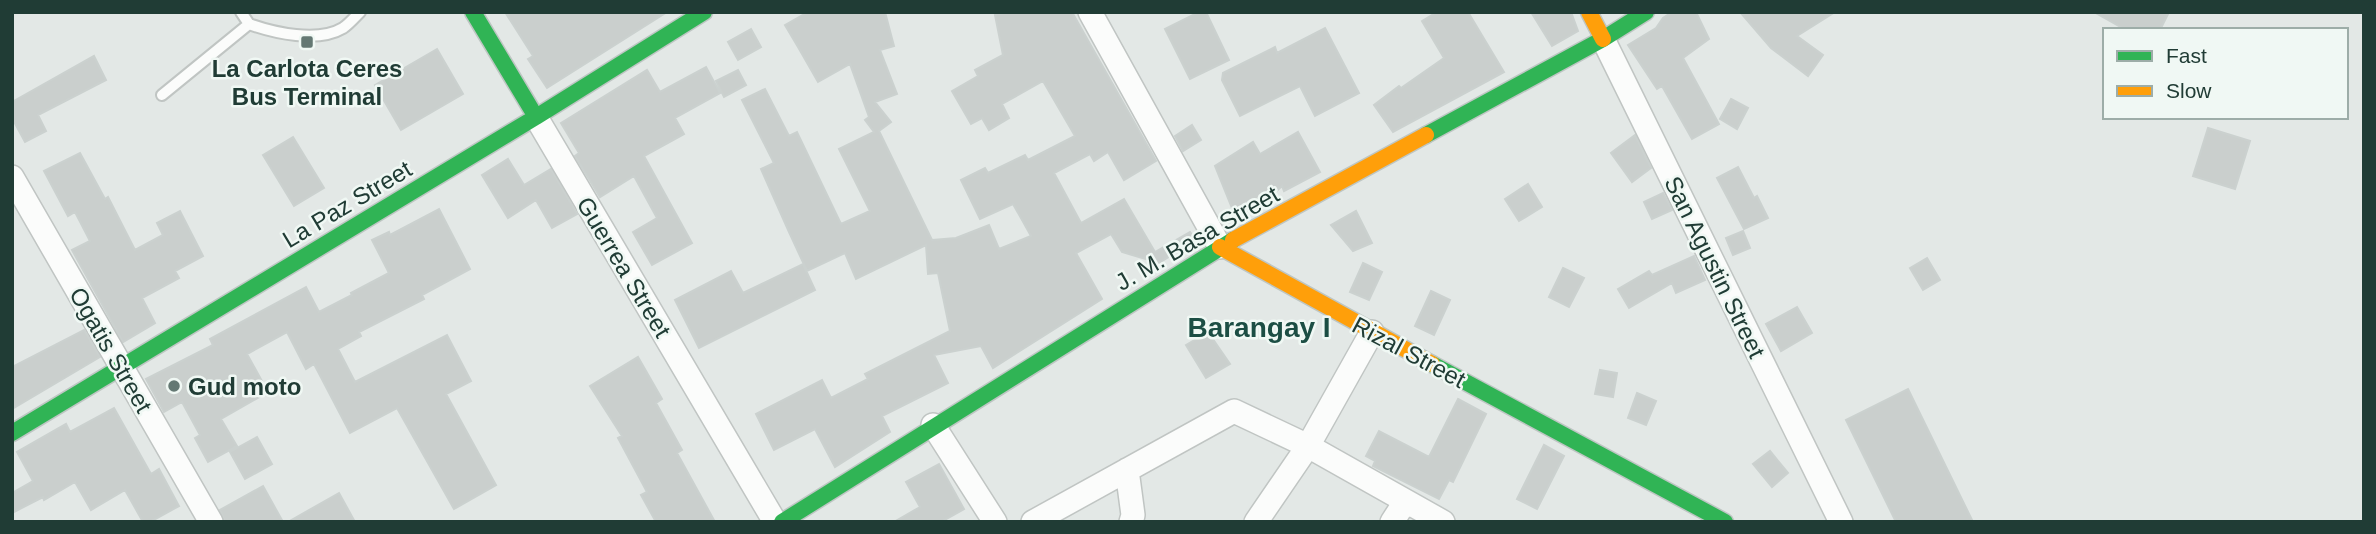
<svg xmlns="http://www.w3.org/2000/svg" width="2376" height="534" font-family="Arial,sans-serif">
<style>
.building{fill:#cacfcd;stroke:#cbd1cf;stroke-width:2}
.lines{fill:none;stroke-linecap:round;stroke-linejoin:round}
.lane-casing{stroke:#c0c5c3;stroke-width:14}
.street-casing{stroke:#c0c5c3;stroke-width:26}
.fast-casing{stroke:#bec6c3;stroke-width:19}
.slow-casing{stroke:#bec6c3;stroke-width:19}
.lane{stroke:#fbfcfb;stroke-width:10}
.street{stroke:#fbfcfb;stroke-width:23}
.fast{stroke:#30b455;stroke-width:16}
.slow{stroke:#ff9f0a;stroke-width:16}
.poi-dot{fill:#647873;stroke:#f0f8f4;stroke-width:2.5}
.labels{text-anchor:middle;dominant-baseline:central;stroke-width:5;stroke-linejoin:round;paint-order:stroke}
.poi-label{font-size:24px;font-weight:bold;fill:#203c35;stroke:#f0f8f4}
.street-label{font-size:24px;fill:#203c35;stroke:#f0f8f4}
.quarter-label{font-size:28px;font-weight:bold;fill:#1c4e44;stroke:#f0f8f4}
</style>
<rect width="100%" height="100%" fill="#e3e8e6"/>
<path class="building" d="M505 12H667L547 88 528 59 533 56Z
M808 12H885L894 46 880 50 897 94 875 102 891 122 879 131 932 240 956 238 989 225 999 249 1031 236 1013 204 980 219 961 180 985 168 988 173 1025 155 1028 160 1075 136 1043 81 1002 104 1009 118 989 130 982 118 971 124 952 91 978 76 975 70 1003 55 995 15 1009 12H1072L1156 161 1124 180 1108 152 1094 161 1090 154 1054 173 1081 223 1124 199 1155 252 1190 232 1196 240 1159 263 1122 252 1111 234 1076 253 1102 299 993 368 981 346 934 355 948 383 882 416 890 432 835 467 815 429 774 450 756 414 822 380 831 398 868 379 865 374 950 331 938 273 928 274 926 245 856 279 845 253 807 271 789 232 761 169 774 163 742 100 765 89 789 136 797 132 841 224 870 211 839 149 874 132 865 120 869 117 850 64 818 82 798 47 785 25Z
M1199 12H1206L1229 60 1190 79 1165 29Z
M1437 12H1468L1504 72 1393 132 1374 105 1399 86 1401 88 1444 58 1422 21Z
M1531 12H1571L1578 31 1552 46Z
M1672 12H1696L1709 39 1683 58 1719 124 1692 139 1662 86 1657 89 1628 45 1656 28 1663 18Z
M1740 12H1835L1797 36 1823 55 1808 76 1771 48Z
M2094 12H2169L2160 30H2126Z
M1325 28 1359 93 1315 116 1300 86 1240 116 1222 80 1223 73 1275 47 1277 53Z
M751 29 761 47 738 60 728 42Z
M437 49 463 94 401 130 375 85Z
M94 56 106 80 38 115 46 131 25 142 12 118V102Z
M706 67 720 93 675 118 684 134 644 156 692 243 652 265 633 232 657 218 634 176 600 197 575 156 579 153 561 123 647 70 660 92Z
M738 70 746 85 724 97 716 81Z
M1731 99 1748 108 1737 129 1720 119Z
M1192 125 1201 140 1183 151 1175 136Z
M2208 128 2250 141 2235 189 2193 176Z
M1298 132 1320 172 1284 191 1282 186 1266 201 1236 218 1215 166 1253 142 1260 154Z
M1635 135 1651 168 1632 182 1611 153Z
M293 137 324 188 294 206 263 155Z
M80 153 105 199 108 197 135 250 163 235 157 223 180 211 203 256 175 271 179 278 142 298 155 323 123 342 72 250 90 241 75 212 68 216 44 171Z
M508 159 524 185 551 169 577 214 552 228 536 200 508 218 482 175Z
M1738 167 1754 198 1757 196 1768 218 1744 229 1717 178Z
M1528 184 1542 207 1519 221 1505 199Z
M1663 193 1672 210 1652 219 1644 202Z
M439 209 470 269 422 295 424 299 359 332 361 336 338 349 355 382 447 335 471 381 446 394 496 485 454 509 397 408 350 433 314 364 306 369 287 332 247 354 268 392 221 419 237 446 208 462 195 438 200 435 182 402 164 412 146 379 213 345 210 339 306 287 319 312 352 295 351 293 389 273 372 240 389 232 390 235Z
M1356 211 1372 243 1353 251 1331 225Z
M1743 231 1750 248 1733 255 1726 238Z
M1694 256 1705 280 1676 293 1672 283 1629 308 1618 289 1649 271 1652 275Z
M1927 258 1940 280 1923 290 1910 268Z
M1363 263 1382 272 1369 300 1350 292Z
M803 264 815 290 699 348 675 300 731 271 743 293Z
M1563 268 1584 278 1569 307 1549 297Z
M1431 291 1450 300 1434 335 1415 326Z
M1797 307 1812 333 1781 351 1766 324Z
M84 330 100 357 12 409V367Z
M1208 332 1230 364 1206 378 1186 345Z
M638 357 662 399 656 403 682 450 677 453 715 522H656L641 495 647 492 618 438 622 436 590 386Z
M1600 370 1617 373 1613 397 1595 394Z
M1908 389 1973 522H1896L1846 420Z
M1637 393 1656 401 1646 425 1628 418Z
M1458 399 1486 414 1453 482 1449 480 1439 499 1373 466 1375 461 1366 456 1379 431 1429 457Z
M114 408 151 474 159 469 179 506 150 522H143L125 490 91 510 75 482 44 500 43 497 12 513V493L33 481 17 452 66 424 70 432Z
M257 437 272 464 245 479 230 452Z
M1544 445 1564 456 1537 509 1517 499Z
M1770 451 1788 473 1772 487 1753 464Z
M939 464 964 509 941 522H894L920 507 906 482Z
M263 486 283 522H225L220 510Z
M339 493 355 522H288Z"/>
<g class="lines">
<defs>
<path id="lane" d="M249 24C274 33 318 43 343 28 349 24 355 17 360 12
M162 95 249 24 241 12"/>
<path id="street" d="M1090 12 1220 247
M1603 39 1841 522
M536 117 775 522
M12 177 211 522
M933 425 995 522
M1127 470 1133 515 1131 522
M1033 522 1234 411 1308 446 1443 522
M1256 522 1308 446 1372 332
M1392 522 1405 502"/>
<path id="fast" d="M536 117 704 12
M1426 135 1603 39 1646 12
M1432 364 1725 522
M12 433 536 117 473 12
M782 522 1233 240"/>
<path id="slow" d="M1589 12 1603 39
M1233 240 1426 135
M1220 247 1432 364"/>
</defs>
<use href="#lane" class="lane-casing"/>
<use href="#street" class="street-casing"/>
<use href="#fast" class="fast-casing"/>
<use href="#slow" class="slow-casing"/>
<use href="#lane" class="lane"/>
<use href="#street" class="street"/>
<use href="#fast" class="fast"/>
<use href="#slow" class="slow"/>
</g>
<g class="poi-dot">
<rect x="300" y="35" width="14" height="14" rx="3.5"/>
<circle cx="174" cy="386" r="7"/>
</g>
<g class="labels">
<g class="poi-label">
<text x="307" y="68">La Carlota Ceres<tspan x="307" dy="28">Bus Terminal</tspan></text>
<text x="188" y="386" text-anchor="start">Gud moto</text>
</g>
<g class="street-label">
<text transform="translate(347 204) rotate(-31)">La Paz Street</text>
<text transform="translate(1197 238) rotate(-30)">J. M. Basa Street</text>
<text transform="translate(624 267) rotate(59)">Guerrea Street</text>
<text transform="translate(1715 267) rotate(64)">San Agustin Street</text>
<text transform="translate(111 350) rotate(60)">Ogatis Street</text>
<text transform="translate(1409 352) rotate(28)">Rizal Street</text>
</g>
<g class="quarter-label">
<text x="1259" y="327">Barangay I</text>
</g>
</g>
<rect width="2376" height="534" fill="none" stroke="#203c35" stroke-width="28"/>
<rect x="2103" y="28" width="245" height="91" fill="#f0f8f4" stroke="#9dada8" stroke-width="2"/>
<rect x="2117" y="51" width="35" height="10" fill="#30b455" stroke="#9dada8" stroke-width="2"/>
<text x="2166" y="63" font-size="21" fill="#203c35">Fast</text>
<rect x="2117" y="86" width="35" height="10" fill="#ff9f0a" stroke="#9dada8" stroke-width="2"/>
<text x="2166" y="98" font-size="21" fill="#203c35">Slow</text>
</svg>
